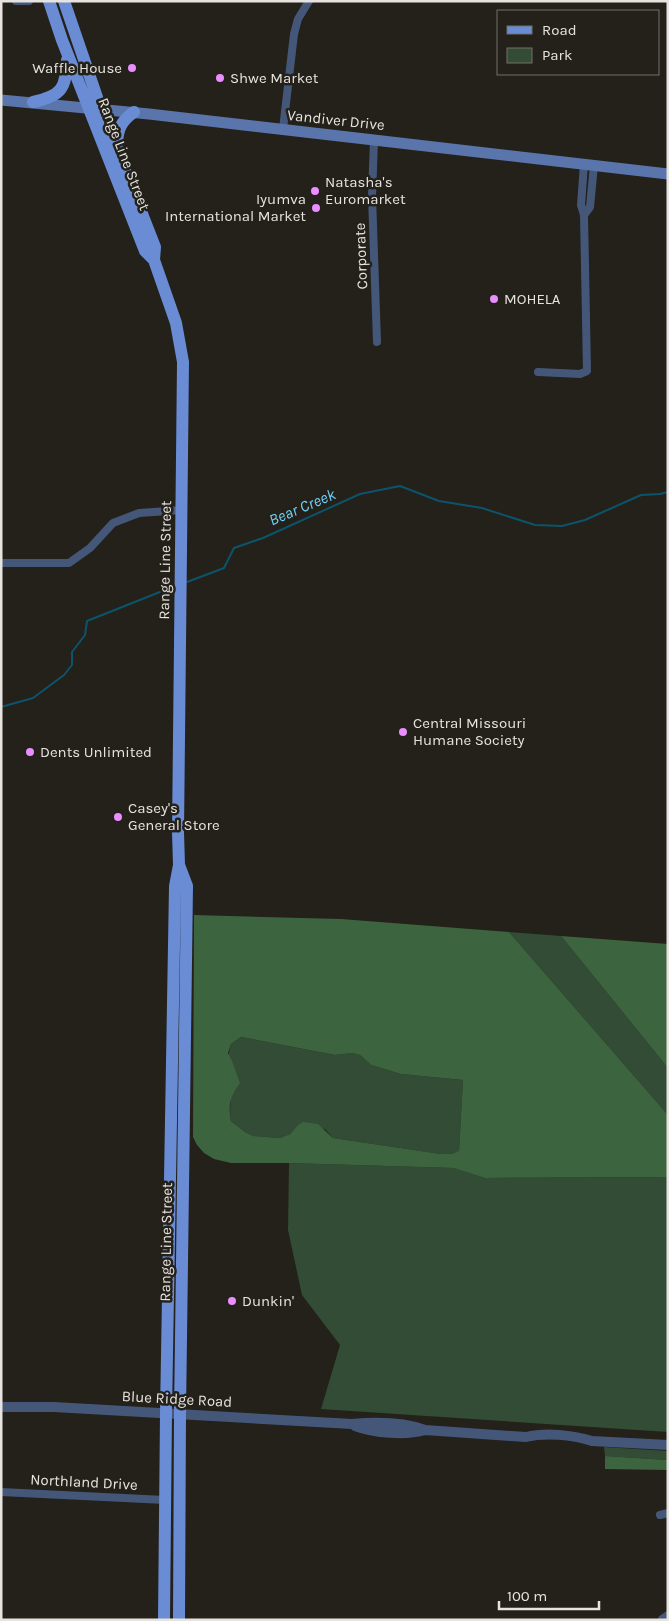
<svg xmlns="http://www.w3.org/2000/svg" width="669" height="1621" font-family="Karla,sans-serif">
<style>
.green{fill:#334c35}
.forest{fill:#3c643f;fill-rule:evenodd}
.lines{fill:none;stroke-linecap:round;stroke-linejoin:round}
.stream{stroke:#0b546c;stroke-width:2}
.minor{stroke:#455779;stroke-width:8}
.tertiary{stroke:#455779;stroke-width:10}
.secondary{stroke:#5975ac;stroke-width:11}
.primary{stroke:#698cd4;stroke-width:12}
.poi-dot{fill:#e88eff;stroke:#24201a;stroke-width:2}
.labels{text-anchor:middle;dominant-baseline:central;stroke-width:5;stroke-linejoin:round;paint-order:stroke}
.poi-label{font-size:15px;fill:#e7e4e0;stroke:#24201a;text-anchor:start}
.street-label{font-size:15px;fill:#e7e4e0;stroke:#24201a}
.water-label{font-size:16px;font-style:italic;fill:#71d0f7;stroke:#24201a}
</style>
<rect width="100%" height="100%" fill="#24201a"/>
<path class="green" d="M509 932 561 936 668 1068V1115Z
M241 1037 335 1055 352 1053 360 1055 371 1065 401 1074 463 1080 459 1152 452 1154H441L333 1138 325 1129 297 1126 290 1134 280 1138 253 1136 245 1132 231 1121C229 1109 231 1103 231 1093 230 1076 226 1060 231 1044Z
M289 1163 455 1168 485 1178 668 1177V1432L321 1409 340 1345 302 1295 288 1230Z
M604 1447 668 1451V1460L605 1456Z"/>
<path class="forest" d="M194 915 341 919 509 932 668 1115V1177L485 1178 454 1168 289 1163H231L214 1159 204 1153 197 1145 193 1137ZM241 1037 335 1055 352 1053 360 1055 371 1065 401 1074 463 1080 459 1151 452 1154H441L333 1138 318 1124 303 1122 297 1126 290 1134 280 1138 253 1136 245 1132 231 1121C228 1104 230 1097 240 1083L232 1061 228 1053 231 1044Z
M561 936 668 944V1068Z
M605 1456 668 1460V1470L605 1469Z"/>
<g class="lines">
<path class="stream" d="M187 582 224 568 234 548 263 538 360 494 400 486 439 501 482 508 535 525 562 526 585 520 641 495 660 494 668 492
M1 707 33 698 64 675 72 665V652L85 635 87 621 175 586"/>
<path class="minor" d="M16 1H29
M283 129 294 34 298 19 309 1
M374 140 372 196 377 342
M584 215 590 207 594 165
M538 372 580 374 587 371 584 215 581 205 584 164
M1 563H69L90 548 113 523 139 513 182 510
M1 1492 165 1500
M660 1515 668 1513
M662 1619 668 1615"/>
<path class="tertiary" d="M1 1407H54L352 1424C375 1422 403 1422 425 1430L526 1437C546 1432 572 1435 592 1441L668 1445
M355 1426C374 1433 405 1436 425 1430"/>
<path class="secondary" d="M1 100 149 114 668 174"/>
<path class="primary" d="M49 1 62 40 145 251 154 260
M64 1 101 109 155 247 154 260 176 323 183 362 178 832 179 865 175 886 166 1413 164 1620
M33 102C62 96 66 88 67 60
M117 146C117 130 121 121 134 112
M179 1620 180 1413 187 886 179 865"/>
</g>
<g class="poi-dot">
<circle cx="132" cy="68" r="5"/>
<circle cx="220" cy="78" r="5"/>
<circle cx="315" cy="191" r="5"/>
<circle cx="316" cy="208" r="5"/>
<circle cx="494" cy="299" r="5"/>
<circle cx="403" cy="732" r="5"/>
<circle cx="30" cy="752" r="5"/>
<circle cx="118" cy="817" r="5"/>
<circle cx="232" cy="1301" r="5"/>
</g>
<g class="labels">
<g class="poi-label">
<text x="122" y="68" text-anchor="end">Waffle House</text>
<text x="230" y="78">Shwe Market</text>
<text x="325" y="182">Natasha's<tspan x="325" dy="17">Euromarket</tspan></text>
<text x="306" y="199" text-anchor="end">Iyumva<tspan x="306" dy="17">International Market</tspan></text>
<text x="504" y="299">MOHELA</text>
<text x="413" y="723">Central Missouri<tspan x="413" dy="17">Humane Society</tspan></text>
<text x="40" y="752">Dents Unlimited</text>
<text x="128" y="808">Casey's<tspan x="128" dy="17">General Store</tspan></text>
<text x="242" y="1301">Dunkin'</text>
</g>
<g class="street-label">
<text transform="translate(336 120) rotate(6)">Vandiver Drive</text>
<text transform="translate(124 154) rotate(69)">Range Line Street</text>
<text transform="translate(361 256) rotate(-92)">Corporate</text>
<text transform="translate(165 560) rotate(-89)">Range Line Street</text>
<text transform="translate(166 1242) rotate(-89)">Range Line Street</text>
<text transform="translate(177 1399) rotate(3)">Blue Ridge Road</text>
<text transform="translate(84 1482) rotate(3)">Northland Drive</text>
</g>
<g class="water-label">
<text transform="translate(302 507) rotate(-23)">Bear Creek</text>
</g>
</g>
<rect width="669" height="1621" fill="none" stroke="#e7e4e0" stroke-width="5"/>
<rect x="497" y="10" width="162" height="65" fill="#24201a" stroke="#726e69"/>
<rect x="507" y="26" width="25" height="8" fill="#698cd4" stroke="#726e69"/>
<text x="542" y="35" font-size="15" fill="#e7e4e0">Road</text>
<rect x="507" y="48" width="25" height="15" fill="#334c35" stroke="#726e69"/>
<text x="542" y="60" font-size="15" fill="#e7e4e0">Park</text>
<path d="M499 1601v8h100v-8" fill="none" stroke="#e7e4e0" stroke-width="2.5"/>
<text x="507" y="1601" font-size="15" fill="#e7e4e0" stroke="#24201a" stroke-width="4" paint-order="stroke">100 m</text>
</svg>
